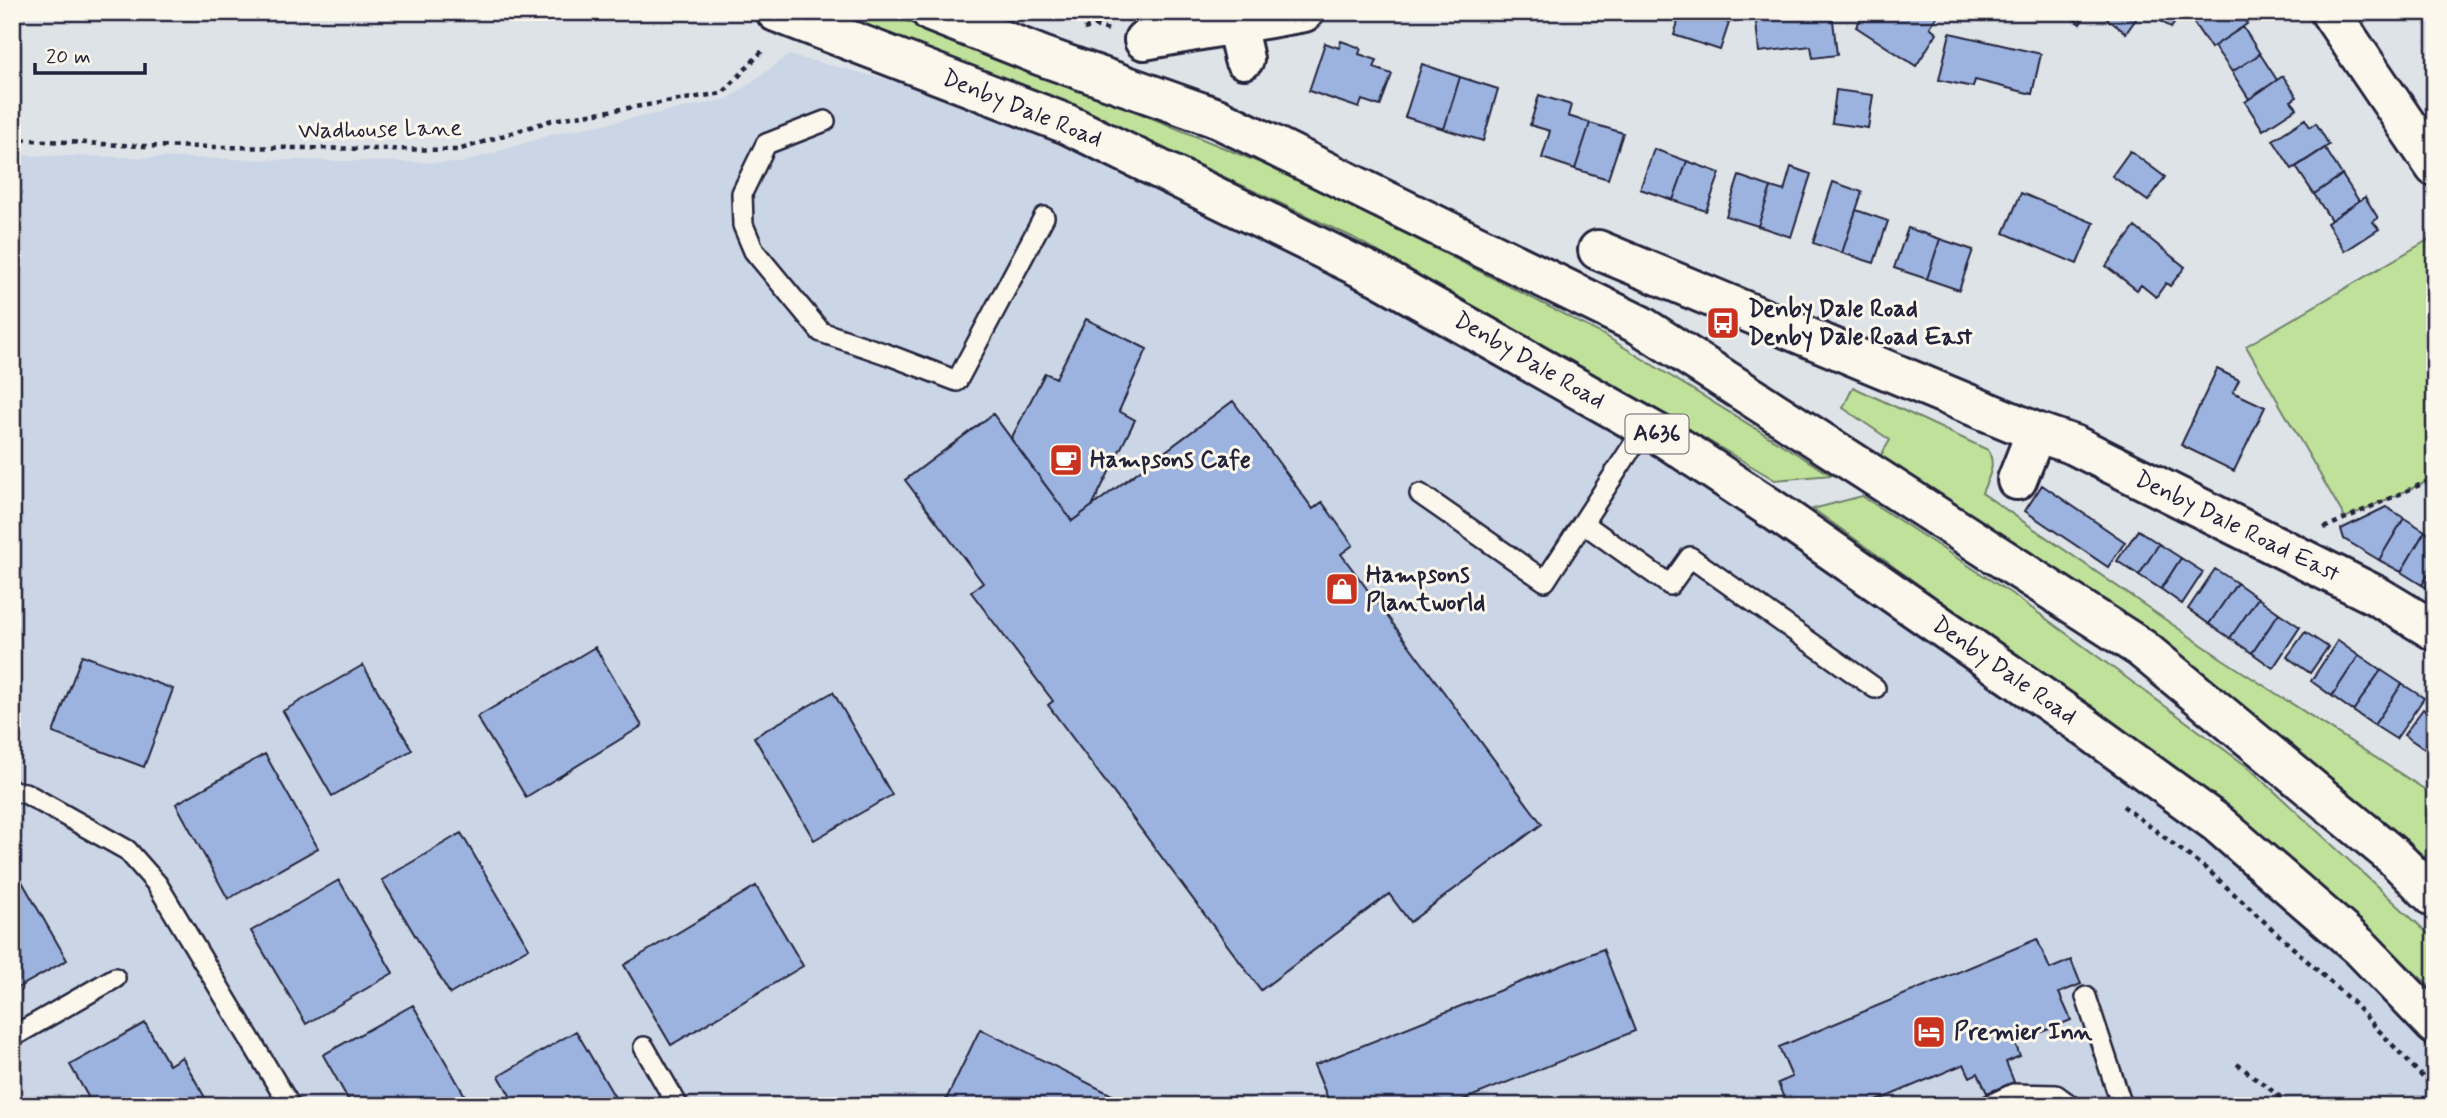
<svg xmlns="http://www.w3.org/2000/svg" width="2447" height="1118" font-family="Mynerve,sans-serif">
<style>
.built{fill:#cad5e6}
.green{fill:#bfe19a;stroke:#70826a;stroke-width:2}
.building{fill:#9cb3e0;stroke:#22223b;stroke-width:2}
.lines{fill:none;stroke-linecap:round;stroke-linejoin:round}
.service-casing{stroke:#22223b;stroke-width:24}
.minor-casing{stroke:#22223b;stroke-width:44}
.tertiary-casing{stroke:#22223b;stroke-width:44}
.primary-casing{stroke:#22223b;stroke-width:44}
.path{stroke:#22223b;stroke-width:4.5;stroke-dasharray:5 5;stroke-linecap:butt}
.service{stroke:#fbf7ec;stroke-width:19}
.minor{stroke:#fbf7ec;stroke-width:38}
.tertiary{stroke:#fbf7ec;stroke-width:38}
.primary{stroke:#fbf7ec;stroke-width:38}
.labels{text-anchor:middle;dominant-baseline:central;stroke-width:6;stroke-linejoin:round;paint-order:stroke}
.shield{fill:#fbf7ec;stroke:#636270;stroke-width:2}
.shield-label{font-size:23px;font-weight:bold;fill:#22223b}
.street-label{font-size:24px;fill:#22223b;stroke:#fbf7ec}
.poi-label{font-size:24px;font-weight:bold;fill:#22223b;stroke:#fbf7ec;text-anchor:start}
</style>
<rect width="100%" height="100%" fill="#dee3e8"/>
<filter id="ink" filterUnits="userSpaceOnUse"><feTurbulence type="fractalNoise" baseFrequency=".0143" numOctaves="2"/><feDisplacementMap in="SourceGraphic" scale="14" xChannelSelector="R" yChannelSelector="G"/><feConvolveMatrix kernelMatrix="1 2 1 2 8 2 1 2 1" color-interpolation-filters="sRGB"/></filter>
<g filter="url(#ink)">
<path class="built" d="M789 55 1067 124 1380 277 2081 724 2435 1025V1106H12V155L461 163 554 134 728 99Z"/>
<path class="green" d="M833 12H883L1050 76 1299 179 1604 335 1831 475 1775 480 1650 406 1352 237 1054 97Z
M2435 236V478L2345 518 2246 346Z
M1853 387 1988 450C1997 467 1988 477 1982 493L2221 658 2435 796V866L2389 825 2183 665 1880 457 1890 440 1843 408Z
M1862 496 2015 596 2248 767 2435 940V991L2349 912 2211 794 1813 509Z"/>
<path class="building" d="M1681 12H1716L1714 18 1729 23 1720 50 1674 35Z
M1755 12H1832L1837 55 1813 58 1811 46 1759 52Z
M1865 12H1940L1930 27 1937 33 1916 66 1856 27Z
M2063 12H2088L2080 24Z
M2098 12H2141L2126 33Z
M2149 12H2182L2171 28Z
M2202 12H2240L2247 24 2211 48 2191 19Z
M2243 27 2260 54 2232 72 2214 46Z
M1950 33 2041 54 2032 94 1975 80 1973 87 1939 80Z
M1341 41 1361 48 1359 54 1377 60 1374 68 1392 74 1380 106 1362 100 1359 108 1309 91 1325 43 1339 48Z
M2260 54 2277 80 2249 99 2232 72Z
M1422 64 1460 77 1444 129 1405 117Z
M2283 76 2297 97 2291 101 2297 108 2263 130 2245 102Z
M1460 77 1498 89 1483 141 1444 129Z
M1836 90 1873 95 1868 128 1832 123Z
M1539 95 1571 105 1568 116 1590 123 1575 169 1542 158 1550 131 1530 125Z
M2305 119 2310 127 2316 123 2329 145 2292 169 2273 140Z
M1590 123 1623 133 1608 179 1575 169Z
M2325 148 2342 175 2314 194 2296 167Z
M1654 149 1687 161 1673 200 1640 189Z
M2130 151 2165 177 2148 201 2112 176Z
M1687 161 1720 173 1706 211 1673 200Z
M1791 167 1811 174 1791 237 1758 226 1771 187 1784 191Z
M2342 175 2359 201 2331 220 2314 194Z
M1739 176 1771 187 1758 226 1726 216Z
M1833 182 1862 192 1842 253 1813 243Z
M2021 193 2094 223 2077 264 2004 233Z
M2365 197 2378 218 2373 222 2379 229 2345 251 2327 223Z
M1856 210 1888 221 1874 263 1842 253Z
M2135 227 2185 267 2170 286 2166 283 2156 297 2141 285 2137 290 2106 266Z
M1908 228 1940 239 1927 279 1894 268Z
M1940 239 1973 250 1959 290 1927 279Z
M1086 319 1147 349 1119 411 1135 420 1092 506 1072 521 1011 439 1045 373 1056 378Z
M2217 369 2239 380 2233 392 2265 407 2234 471 2181 445Z
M1233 401 1313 509 1322 502 1353 545 1341 554 1542 824 1410 922 1389 894 1261 990 1048 705 1053 701 971 592 983 583 905 480 993 414 1072 521Z
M2042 485 2125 542 2108 567 2025 511Z
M2386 507 2404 518 2379 560 2344 539 2341 529Z
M2404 518 2425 531 2401 572 2379 560Z
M2138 530 2159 544 2139 575 2117 561Z
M2425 531 2435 537V564L2422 585 2401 572Z
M2159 544 2181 558 2161 589 2139 575Z
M2181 558 2203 572 2182 604 2161 589Z
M2435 564V593L2422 585Z
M2215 569 2237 583 2209 624 2188 609Z
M2237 583 2258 598 2230 638 2209 624Z
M2258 598 2279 613 2252 653 2230 638Z
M2279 613 2300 627 2273 668 2252 653Z
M2305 632 2328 647 2310 673 2287 657Z
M2338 640 2359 655 2332 696 2311 681Z
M595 647 642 726 526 797 477 717Z
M82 655 173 689 144 767 53 733Z
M2359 655 2381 670 2353 711 2332 696Z
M363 665 412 750 332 796 283 711Z
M2381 670 2402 684 2374 725 2353 711Z
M2402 684 2424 698 2396 739 2374 725Z
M833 692 892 795 814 840 754 737Z
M2423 709 2435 717V756L2404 735Z
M265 754 318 848 228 899 176 804Z
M461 833 529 948 450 994 382 880Z
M12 864 67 960 12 991Z
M339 880 393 973 306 1024 251 931Z
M756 886 803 966 671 1045 624 965Z
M2037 939 2050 969 2071 960 2081 984 2059 993 2071 1020 2015 1043 2020 1056 2006 1062 2014 1082 1987 1093 1978 1073 1970 1077 1964 1064 1865 1106H1787L1778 1083 1792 1077 1779 1047Z
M1603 949 1635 1031 1448 1106H1331L1314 1065Z
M413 1005 468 1101 459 1106H352L323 1055Z
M145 1023 169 1065 182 1057 208 1103 204 1106H80L90 1100 70 1065Z
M980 1029 1134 1106H943Z
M576 1031 620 1106H516L499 1076Z"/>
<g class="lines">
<defs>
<path id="service" d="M825 121 766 144 742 193 743 225 754 251 821 332 889 355 957 381 1044 217
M1420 494 1545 581 1645 427
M1583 523 1670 585 1690 557 1875 688
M12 791 25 793 127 850 157 884 290 1106
M2086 997 2122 1106
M12 1037 115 978
M644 1047 678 1106
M1988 1106 2013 1094 2056 1095 2071 1106"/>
<path id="minor" d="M1236 24 1244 59
M1144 40 1304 12
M1598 250 2036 432 2074 445 2377 596 2435 631
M2017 480 2036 432"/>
<path id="tertiary" d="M2330 12 2435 167"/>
<path id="primary" d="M776 12 1067 124 1380 277 1665 438 1778 513 2081 724 2217 823 2361 948 2435 1025
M931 12 1042 56 1217 118 1640 325 2141 648 2393 856 2435 898"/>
</defs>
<use href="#service" class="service-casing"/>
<use href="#minor" class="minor-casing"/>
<use href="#tertiary" class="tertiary-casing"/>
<use href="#primary" class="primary-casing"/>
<path class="path" d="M1084 29 1095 26 1109 30
M12 139 140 146 458 150 552 120 723 93 765 48
M2324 528 2435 478
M2123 806 2209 871 2351 1001 2435 1090
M2237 1064 2287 1102 2289 1106"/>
<use href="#service" class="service"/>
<use href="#minor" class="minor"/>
<use href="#tertiary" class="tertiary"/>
<use href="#primary" class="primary"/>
</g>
</g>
<defs>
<symbol id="bus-square" viewBox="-11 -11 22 22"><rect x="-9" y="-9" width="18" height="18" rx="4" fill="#c8321e" stroke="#fbf7ec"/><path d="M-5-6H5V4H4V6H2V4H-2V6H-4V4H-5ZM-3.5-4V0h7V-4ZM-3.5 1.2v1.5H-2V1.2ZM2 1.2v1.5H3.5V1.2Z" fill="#fff"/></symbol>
<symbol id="cafe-square" viewBox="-11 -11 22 22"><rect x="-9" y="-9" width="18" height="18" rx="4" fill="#c8321e" stroke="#fbf7ec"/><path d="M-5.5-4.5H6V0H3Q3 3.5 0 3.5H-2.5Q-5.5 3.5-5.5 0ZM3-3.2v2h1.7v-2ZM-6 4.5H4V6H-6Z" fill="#fff"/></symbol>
<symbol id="shop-square" viewBox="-11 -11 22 22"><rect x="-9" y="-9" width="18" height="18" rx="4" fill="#c8321e" stroke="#fbf7ec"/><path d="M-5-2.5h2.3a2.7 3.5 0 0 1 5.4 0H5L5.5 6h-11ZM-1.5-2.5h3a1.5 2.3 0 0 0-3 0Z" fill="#fff"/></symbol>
<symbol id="hotel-square" viewBox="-11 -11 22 22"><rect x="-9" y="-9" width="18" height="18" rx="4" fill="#c8321e" stroke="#fbf7ec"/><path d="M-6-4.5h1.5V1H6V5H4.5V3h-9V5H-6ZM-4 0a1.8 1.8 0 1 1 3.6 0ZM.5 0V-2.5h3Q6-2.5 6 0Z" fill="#fff"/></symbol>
</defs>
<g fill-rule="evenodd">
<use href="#bus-square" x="1704" y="304" width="38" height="38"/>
<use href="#cafe-square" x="1047" y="441" width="38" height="38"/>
<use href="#shop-square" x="1323" y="570" width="38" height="38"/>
<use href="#hotel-square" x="1910" y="1013" width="38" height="38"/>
</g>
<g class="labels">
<rect class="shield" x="1625.5" y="414.5" width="63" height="39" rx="5"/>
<g class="shield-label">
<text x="1657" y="434">A636</text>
</g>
<g class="street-label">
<text transform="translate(1022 109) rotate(22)">Denby Dale Road</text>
<text transform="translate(380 130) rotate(-1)">Wadhouse Lane</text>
<text transform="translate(1529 361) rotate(30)">Denby Dale Road</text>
<text transform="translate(2237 527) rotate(26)">Denby Dale Road East</text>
<text transform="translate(2004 671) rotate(35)">Denby Dale Road</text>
</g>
<g class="poi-label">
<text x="1748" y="309">Denby Dale Road<tspan x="1748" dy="28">Denby Dale Road East</tspan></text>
<text x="1090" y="460">Hampsons Cafe</text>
<text x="1366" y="575">Hampsons<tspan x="1366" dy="28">Plantworld</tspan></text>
<text x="1954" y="1032">Premier Inn</text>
</g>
</g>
<rect width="2447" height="1118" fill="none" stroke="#fbf7ec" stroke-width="42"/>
<rect x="21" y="21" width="2405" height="1076" fill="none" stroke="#22223b" stroke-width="2.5" filter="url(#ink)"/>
<path d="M35 63v10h110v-10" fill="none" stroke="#22223b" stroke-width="3.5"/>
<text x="46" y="63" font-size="21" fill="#22223b" stroke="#fbf7ec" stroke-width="5" paint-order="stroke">20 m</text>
</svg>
